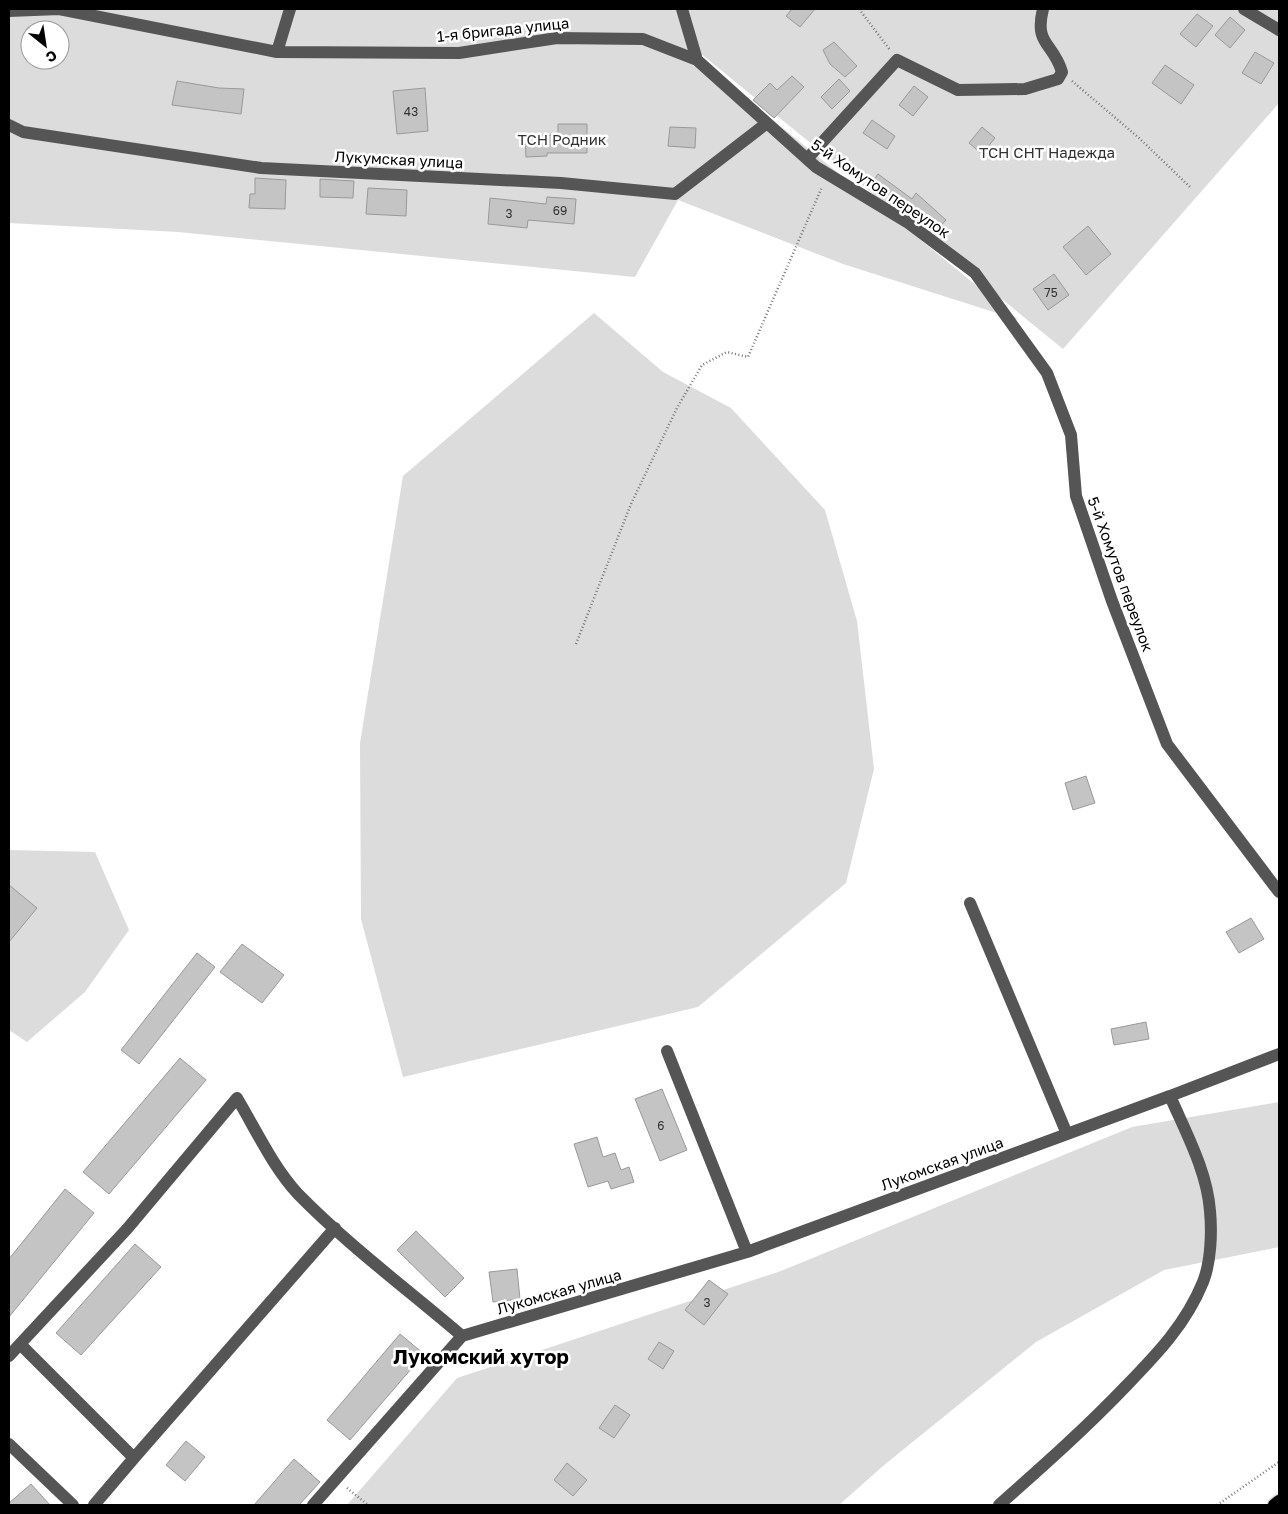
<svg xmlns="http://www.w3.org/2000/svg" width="1288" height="1514" font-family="'Golos Text',sans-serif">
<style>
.green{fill:#dcdcdc;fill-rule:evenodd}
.building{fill:#c4c4c4;stroke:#999}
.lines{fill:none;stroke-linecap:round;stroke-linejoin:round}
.major-casing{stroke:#dbdbdb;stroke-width:15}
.path{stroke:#777;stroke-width:2.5;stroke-dasharray:1 2.5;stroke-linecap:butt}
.minor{stroke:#555;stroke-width:12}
.major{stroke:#000;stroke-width:12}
.labels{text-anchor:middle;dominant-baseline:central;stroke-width:5;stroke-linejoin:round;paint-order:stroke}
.number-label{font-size:12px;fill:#313131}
.street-label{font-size:15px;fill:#000;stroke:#fff}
.park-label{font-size:15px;fill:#333;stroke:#fff}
.district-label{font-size:20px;font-weight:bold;fill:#000;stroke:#fff}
</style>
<rect width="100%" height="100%" fill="#fff"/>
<path class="green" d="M9 9H677L688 47 773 120 1019 320 843 264 678 200 635 277 178 232 9 223ZM30 30H60V60H30Z
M687 9H1279V103L1063 349 700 53Z
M594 313 663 372 731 408 825 510 857 621 874 769 846 883 698 1007 403 1077 361 919 360 743 403 476Z
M9 850 95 852 129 930 85 992 27 1042 9 1030Z
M1279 1102V1247L1164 1270 1036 1342 883 1466 839 1505H347L457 1378 781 1271 1132 1127Z"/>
<path class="building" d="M792 9H815L800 27 786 16Z
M1197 14 1213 26 1196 47 1180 34Z
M1230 17 1245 30 1230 48 1215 35Z
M834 42 857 66 845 77 830 64 823 50Z
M1255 52 1274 63 1261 84 1242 73Z
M1165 65 1194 85 1181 104 1152 83Z
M792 76 804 87 774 118 753 100 770 83 777 90Z
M839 79 850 91 832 109 821 97Z
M177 81 219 88 244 89 241 114 172 105Z
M914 86 928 97 913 116 899 105Z
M425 88 428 131 397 134 393 91Z
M872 120 895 136 887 149 863 133Z
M558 124H587V153H547V156L526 157 525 136 558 135Z
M670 127 696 128 695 148 668 146Z
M982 127 995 138 982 154 969 143Z
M878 174 912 199 916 193 946 220 935 232 920 217 918 220 870 186Z
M255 178 286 180 285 209 249 208 250 194H255Z
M320 179 354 181 353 198 320 197Z
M368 188 407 190 406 216 366 214Z
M547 197 576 199 574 224 528 220 527 228 488 224 490 198 546 204Z
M1088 226 1111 254 1086 275 1063 247Z
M1054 274 1069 295 1048 310 1033 289Z
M1086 776 1095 803 1073 810 1065 783Z
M9 885 37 908 9 942Z
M1251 918 1264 939 1239 953 1226 932Z
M242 944 284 975 262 1003 220 972Z
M197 953 215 967 139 1064 121 1050Z
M1146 1022 1149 1039 1114 1045 1111 1029Z
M180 1058 206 1080 109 1194 83 1172Z
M662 1089 687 1150 660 1161 635 1099Z
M597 1137 603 1157 615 1153 621 1170 629 1167 634 1182 611 1189 608 1181 588 1187 574 1144Z
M65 1189 94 1213 9 1317V1259Z
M416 1231 464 1278 445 1297 397 1250Z
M135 1244 161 1267 81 1355 56 1333Z
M517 1269 520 1299 493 1302 489 1272Z
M709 1280 728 1294 704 1325 685 1310Z
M400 1334 424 1354 350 1440 327 1420Z
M659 1342 674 1351 663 1369 648 1359Z
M615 1405 630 1415 614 1438 599 1428Z
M186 1441 205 1457 185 1481 166 1465Z
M294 1459 320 1482 299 1505H254Z
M567 1463 587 1480 573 1496 554 1480Z
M31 1484 50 1505H9V1503Z"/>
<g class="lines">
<defs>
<path id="major" d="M1274 1505 1279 1501"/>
</defs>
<use href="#major" class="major-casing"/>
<path class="path" d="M859 9 890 50
M1072 81 1139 138 1190 187
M576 644 631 504 677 408 702 365 727 352 748 357 822 187
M347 1488 368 1505
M1217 1505 1279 1462"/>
<path class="minor" d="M682 9 697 60
M1244 9 1279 30
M9 11 59 9 277 52 459 53 557 38 643 39 697 60 816 167 907 222 975 273 1047 373 1071 435 1076 496 1112 601 1167 744 1279 892
M277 52 290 9
M9 125 23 132 261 168 561 183 675 194 767 123
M807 159 897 60 958 90 1025 89 1058 79 1062 72C1053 42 1034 45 1043 9
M970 903 1067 1134
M667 1051 747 1252
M1170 1096 1279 1054
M335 1228 134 1458 20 1344 127 1229 237 1098C256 1130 273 1167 298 1194 348 1245 407 1289 462 1336
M9 1356 20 1344
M9 1444 73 1505
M94 1505 134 1458
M313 1505 462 1336 747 1252 1170 1096C1186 1133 1207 1171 1210 1211 1212 1232 1211 1262 1203 1282 1186 1324 1157 1354 1127 1385 1086 1428 1043 1466 999 1505"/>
<use href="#major" class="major"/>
</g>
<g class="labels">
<g class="number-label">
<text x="411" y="111">43</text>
<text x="560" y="210">69</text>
<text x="509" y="213">3</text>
<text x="1051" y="292">75</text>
<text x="661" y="1125">6</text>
<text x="707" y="1302">3</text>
</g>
<g class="street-label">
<text transform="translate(503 29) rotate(-6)">1-я бригада улица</text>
<text transform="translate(399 159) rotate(3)">Лукумская улица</text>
<text transform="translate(881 188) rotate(34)">5-й Хомутов переулок</text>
<text transform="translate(1121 574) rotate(70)">5-й Хомутов переулок</text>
<text transform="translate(942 1163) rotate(-20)">Лукомская улица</text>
<text transform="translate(559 1291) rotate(-16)">Лукомская улица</text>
</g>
<g class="park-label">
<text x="562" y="139">ТСН Родник</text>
<text x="1047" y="152">ТСН СНТ Надежда</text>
</g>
<g class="district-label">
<text x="481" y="1356">Лукомский хутор</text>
</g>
</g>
<rect width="1288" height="1514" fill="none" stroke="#000000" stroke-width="20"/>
<g transform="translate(45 45) rotate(150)"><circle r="24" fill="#ffffff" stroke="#999999"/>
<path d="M0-4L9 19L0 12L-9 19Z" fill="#000000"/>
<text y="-8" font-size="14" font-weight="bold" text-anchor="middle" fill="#000000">С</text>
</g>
</svg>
